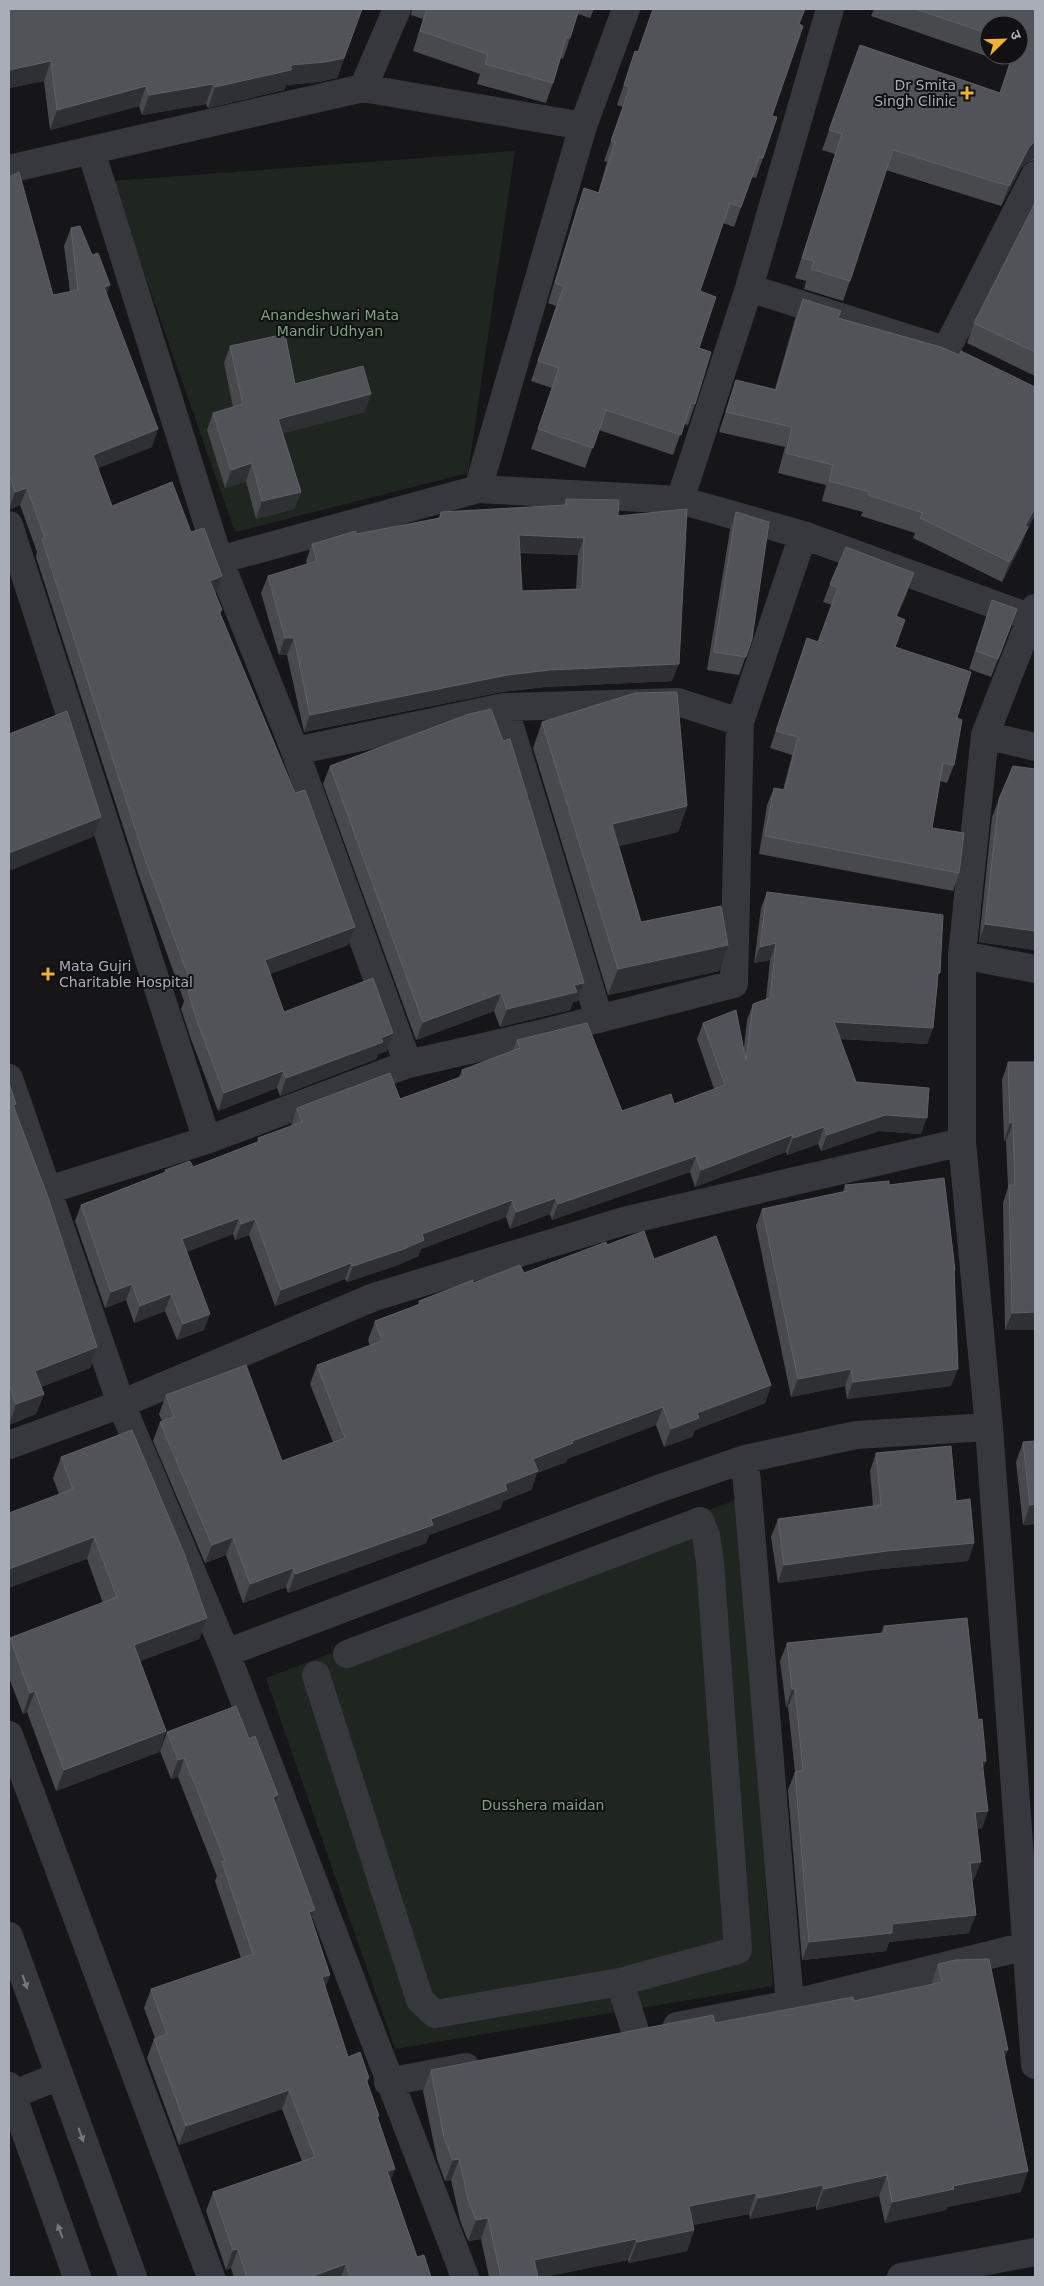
<svg xmlns="http://www.w3.org/2000/svg" width="1044" height="2286" font-family="'DejaVu Sans','Noto Sans Devanagari',sans-serif">
<style>
.green{fill:#1e261f}
.lines{fill:none;stroke-linecap:round;stroke-linejoin:round}
.minor{stroke:#37383d;stroke-width:28}
.wall{fill:#47494d;fill-rule:evenodd}
.shaded-wall{fill:#2f3033}
.building{fill:#525359;stroke:#5f6168;fill-rule:evenodd}
.oneway{fill:#757881}
.poi-dot{fill:#f2b134;stroke:#111113;stroke-width:2}
.labels{text-anchor:middle;dominant-baseline:central;stroke-width:4;stroke-linejoin:round;paint-order:stroke}
.poi-label{font-size:14px;fill:#a8adb8;stroke:#111113;text-anchor:end}
.park-label{font-size:14px;fill:#7fa381;stroke:#111113}
</style>
<rect width="100%" height="100%" fill="#161618"/>
<path class="green" d="M515 151 468 473 235 532 112 181Z
M738 1499 773 1986 395 2049 266 1678Z"/>
<g class="lines">
<path class="minor" d="M363 88 397 9
M91 151 219 560 295 751 408 1064
M9 169 363 88 583 126
M749 288 939 348
M946 350 1035 175
M478 489 583 126 626 9
M680 500 749 288 830 9
M9 525 207 1140
M219 560 478 489 680 500 803 535 1026 616
M1035 608 985 735 962 955V1142L989 1427 1035 2065
M504 707 599 1018
M985 735 1035 747
M295 751 504 707 678 702 740 722
M962 955 1035 969
M9 1078 121 1404 226 1653 465 2277
M48 1190 207 1140 408 1064 544 1033 734 984 740 722 803 535
M9 1445 121 1404 374 1297 624 1221 962 1142
M745 1459 790 2004
M226 1653 658 1489 745 1459 856 1435 989 1427
M347 1654 700 1521 706 1535 710 1562 738 1950 620 1982 636 2034
M316 1675 420 2000 435 2014 620 1982
M9 1735 211 2277
M9 1936 133 2277
M677 2026 790 2004 1026 1946H1035
M388 2082 466 2067
M9 2086 77 2277
M12 2095 59 2076
M901 2277 1035 2252"/>
</g>
<path class="wall" d="M9 9H362L337 78 318 82 286 85 284 90 208 108 206 104 142 115 139 106 50 130 44 81 9 88Z
M412 9H594L590 18 578 14 563 59 561 58 553 83 546 103 477 84 480 74 413 51 423 19 411 15Z
M874 9H1035V160L1027 162 1021 168 1001 206 886 170 850 281 843 301 804 289 806 281 795 278 835 154 822 150 860 45 1000 93 1009 64 871 16ZM989 25H1019V55H989Z
M799 24 772 116 763 158 756 178 752 177 734 227 723 223 700 291 699 348 695 404 688 425 684 424 673 455 599 430 585 468 531 449 552 388 531 381 556 306 548 303 577 208 584 188 598 193 607 162 604 161 623 107 617 105 635 51 638 52Z
M9 177 53 295 70 292 64 246 71 228 107 294 152 447 98 468 112 506 191 532 222 576 215 594 222 610 220 614 348 945 270 974 284 1012 387 1051 378 1054 376 1059 280 1096 277 1088 218 1111 191 1039 181 1009 184 1001 139 876 36 557 37 552 20 505 9 510Z
M1035 203V376L967 343 974 323Z
M803 299 838 318 1026 533 1020 547 1002 582 913 538 915 533 861 516 863 512 822 501 826 485 778 473 785 447 719 432 736 380 775 389 795 319Z
M230 346 295 384 365 412 283 433 301 492 294 509 256 519 246 481 225 488 207 430 213 413 233 407 224 363Z
M566 499 618 516 672 681 544 687 501 692 304 732 287 655H279L261 593 268 576 307 564 306 561 312 544 356 534 438 519 441 512 564 505ZM520 553 578 555 576 589 522 591Z
M736 512 752 639 739 675 707 670 730 530Z
M830 584 908 591 897 616 895 647 957 718 954 765 947 783 940 781 932 828 959 873 953 891 759 854 767 805 774 788 783 790 792 755 770 748 807 638 818 642 832 605 823 602Z
M992 600 1011 627 991 677 969 669Z
M542 722 687 806 678 832 619 846 641 922 719 971 608 995 533 748Z
M330 766 584 983 578 1001 573 1002 570 1010 500 1027 494 1011 416 1040 323 784Z
M1035 769V950L979 942 992 817 999 799Z
M767 892 938 981 933 1028 927 1044 840 1039 856 1082 921 1134 879 1131 821 1151 818 1144 787 1155 786 1152 695 1187 690 1172 552 1220 550 1214 510 1229 506 1217 421 1249 418 1256 398 1265 347 1282 345 1279 275 1306 249 1235 235 1240 233 1234 186 1252 204 1330 177 1340 165 1311 134 1323 126 1300 105 1308 75 1221 81 1205 164 1173 165 1170 193 1167 257 1142 258 1138 291 1126 297 1108 400 1099 459 1077 462 1070 513 1050 517 1040 622 1111 674 1104 714 1089 697 1039 703 1023 744 1048 747 1020 753 1004 766 999 770 960 754 963 761 908Z
M1008 1062 1035 1330H1005L1003 1203 1008 1187 1006 1141H1004L1002 1080Z
M9 1083 15 1109 97 1347 90 1368 41 1387 44 1394 36 1414 9 1425Z
M845 1185H889L955 1270 954 1274 951 1386 847 1399 845 1386 791 1397 756 1226 762 1209 843 1192Z
M607 1245 654 1259 771 1385 765 1403 695 1430 692 1437 664 1447 656 1425 567 1459 566 1462 537 1473 531 1490 503 1501 500 1509 429 1535 426 1543 288 1593 286 1587 243 1603 226 1555 205 1563 153 1441 160 1422 162 1421 159 1414 166 1395 282 1461 333 1442 310 1384 317 1365 370 1346 368 1340 375 1321 418 1305 419 1301 473 1283 524 1273Z
M1023 1442 1035 1524 1023 1525 1016 1462Z
M876 1453 956 1501 974 1543 968 1561 881 1569 778 1583 771 1537 778 1519 873 1506 870 1471Z
M61 1457 207 1618 199 1639 140 1661 166 1731 159 1752 56 1791 27 1712 23 1714 9 1678V1640L10 1638 103 1603 87 1559 59 1494 53 1478Z
M884 1626 983 1769 982 1829H977L974 1880H972L969 1933 889 1942 886 1951 802 1960 788 1790 795 1772 788 1707H786L780 1661 787 1643 881 1633Z
M167 1732 249 1739 275 1803 315 1910 312 1919 330 1975 325 1987 348 2057 369 2078 367 2083 379 2116 377 2119 391 2180 417 2257 431 2277H234L231 2268 226 2270 206 2211 213 2192 302 2161 282 2109 179 2145 147 2058 154 2039 155 2038 144 2008 151 1989 241 1958 215 1881 217 1876 190 1808 178 1777 171 1779 160 1751Z
M938 1964 1005 2058 1021 2192 947 2207 946 2210 885 2223 879 2196 816 2210V2206L750 2219 749 2214 693 2225 694 2230 687 2251 629 2263 628 2260 544 2277H489L481 2239 468 2241 460 2220 451 2180 445 2181 437 2159 423 2091 431 2070 854 2001 931 1985Z"/>
<path class="shaded-wall" d="M362 9 337 78 318 82 286 85 284 90 208 108 215 87Z
M51 61 44 81 9 88V70Z
M213 84 206 104 142 115 149 95Z
M146 86 139 106 50 130 57 110Z
M1035 141V155L1034 159 1027 162 1021 168 1001 206 1009 186 1029 147Z
M110 285 104 302V287Z
M371 394 365 412 272 436 278 419Z
M158 429 152 447 86 473 93 455Z
M252 463 246 481 225 488 231 470Z
M27 488 20 505 9 510 15 492Z
M301 492 294 509 256 519 262 501Z
M1035 508V515L1026 533 1020 547 1002 582 1010 562 1025 526Z
M519 535 584 538 578 555 513 552Z
M914 573 908 591 889 634 896 616Z
M222 576 216 594 203 598 210 581Z
M1017 609 1011 627 991 677 998 659Z
M285 638H294L287 655H279Z
M679 664 672 681 544 687 501 692 304 732 310 715 507 675 550 670Z
M687 806 678 832 603 850 612 824Z
M101 817 93 837 9 871V853Z
M985 924 1035 931V950L979 942Z
M355 927 348 945 259 978 265 960Z
M776 943 770 960 754 963 760 947Z
M728 945 719 971 608 995 618 969Z
M584 983 578 1001 573 1002 570 1010 500 1027 507 1009 574 985Z
M501 993 494 1011 416 1040 423 1022Z
M834 1022 933 1028 927 1044 828 1038Z
M393 1033 387 1051 378 1054 376 1059 280 1096 286 1078Z
M283 1071 277 1088 218 1111 224 1093Z
M885 1115 927 1118 921 1134 879 1131 821 1151 827 1135Z
M1010 1123H1013L1006 1141H1004Z
M824 1127 818 1144 787 1155 793 1138Z
M792 1135 786 1152 695 1187 701 1170Z
M696 1156 690 1172 552 1220 558 1204Z
M556 1198 550 1214 510 1229 516 1212Z
M512 1200 506 1217 421 1249 418 1256 398 1265 347 1282 353 1266 422 1234Z
M239 1218 233 1234 176 1256 182 1239Z
M255 1219 249 1235 235 1240 241 1224Z
M351 1263 345 1279 275 1306 281 1290Z
M132 1284 126 1300 105 1308 111 1292Z
M171 1294 165 1311 134 1323 140 1306Z
M1035 1312V1330H1005L1012 1313Z
M210 1314 204 1330 177 1340 183 1324Z
M97 1347 90 1368 28 1392 35 1371Z
M851 1369 845 1386 791 1397 798 1379Z
M958 1369 951 1386 847 1399 853 1382Z
M771 1385 765 1403 695 1430 692 1437 664 1447 671 1429 697 1413Z
M44 1394 36 1414 9 1425 16 1404Z
M663 1407 656 1425 567 1459 566 1462 537 1473 531 1490 503 1501 500 1509 429 1535 426 1543 288 1593 295 1574 431 1519 505 1484 533 1459 572 1441Z
M1035 1504V1524L1023 1525 1030 1505Z
M94 1537 87 1559 9 1588V1569Z
M233 1537 226 1555 205 1563 212 1545Z
M974 1543 968 1561 881 1569 778 1583 784 1565 887 1551Z
M293 1568 286 1587 243 1603 250 1584Z
M207 1618 199 1639 126 1666 134 1645Z
M792 1689H795L788 1707H786Z
M35 1691 27 1712 23 1714 30 1693Z
M166 1731 159 1752 56 1791 64 1770Z
M184 1758 178 1777 171 1779 178 1760Z
M982 1761H986L980 1779Z
M278 1795 271 1814 273 1797Z
M988 1811 982 1829 968 1830 975 1812Z
M981 1862 974 1880 964 1881 970 1863Z
M315 1910 308 1929 309 1912Z
M976 1915 969 1933 889 1942 886 1951 802 1960 809 1942 892 1924Z
M330 1975 323 1994 322 1977Z
M1003 2050H1008L1000 2071Z
M289 2090 282 2109 179 2145 186 2126Z
M459 2159 451 2180 445 2181 453 2160Z
M395 2169 388 2188 387 2171Z
M1028 2171 1021 2192 947 2207 946 2210 885 2223 892 2202 953 2186Z
M887 2175 879 2196 816 2210 824 2189Z
M823 2185 816 2206 750 2219 758 2198Z
M756 2193 749 2214 682 2227 689 2206Z
M488 2218 481 2239 468 2241 476 2220Z
M694 2230 687 2251 629 2263 637 2242Z
M636 2239 628 2260 544 2277H528L534 2260Z
M238 2249 231 2268 226 2270 233 2250Z
M346 2264 341 2277H310Z"/>
<path class="building" d="M9 9H362L344 58 325 62 291 65V70L215 87 213 84 149 95 146 86 57 110 51 61 9 70Z
M427 9H579L570 38 566 37 553 83 485 64 488 54 420 31Z
M653 9H805L799 24 803 26 772 116 777 117 763 158 759 157 741 207 730 203 700 291 716 297 699 348 711 352 695 404 691 403 681 435 606 410 593 448 538 429 559 368 538 361 564 286 555 283 584 188 599 193 615 142 611 141 630 87 624 85 635 51 638 52Z
M916 9H1035V141L1029 147 1009 186 893 150 850 281 811 269 814 261 802 258 842 134 829 130 860 45 1000 93 1013 55H1019V25H989V34Z
M19 172 53 295 78 290 71 228 80 226 92 255 98 253 110 285 104 287 158 429 93 455 112 506 172 482 191 532 204 528 222 576 210 581 222 610 219 611 295 793 305 790 355 927 265 960 284 1012 373 978 393 1033 381 1038 383 1042 286 1078 283 1071 224 1093 197 1021 188 991 193 989 145 859 42 539 45 538 27 488 15 492 9 473V177Z
M1035 203V352L974 323Z
M803 299 841 311 838 318 941 347 959 355 961 351 1035 387V508L1025 526 1028 527 1010 562 920 518 923 513 868 495 870 492 829 481 833 465 786 453 792 427 726 412 736 380 776 390Z
M285 334 295 384 363 366 371 394 278 419 301 492 262 501 252 463 231 470 213 413 243 404 230 346Z
M566 499 619 500 618 516 687 509 679 664 550 670 507 675 310 715 294 638H285L268 576 317 561 312 544 356 531V534L440 518 441 512 566 505ZM519 535 584 538 582 589 522 591Z
M736 512 769 522 752 639 746 657 714 652Z
M846 547 914 573 896 616 905 620 895 647 971 672 957 718 962 720 954 765 943 763 932 828 964 833 959 873 765 836 774 788 785 790 798 737 776 731 807 638 818 642 838 588 830 584Z
M992 600 1017 609 998 659 976 651Z
M677 692 687 806 612 824 641 922 721 906 728 945 618 969 542 722 635 693Z
M491 709 503 741 510 739 584 983 574 985 577 992 507 1009 501 993 423 1022 330 766 469 714Z
M67 711 101 817 9 853V734Z
M1013 766 1035 769V931L985 924 999 799Z
M767 892 943 915 940 973H938L933 1028 834 1022 856 1082 929 1088 927 1118 885 1115 827 1135 824 1127 793 1138 792 1135 701 1170 696 1156 558 1204 556 1198 516 1212 512 1200 422 1234 424 1240 404 1249 353 1266 351 1263 281 1290 255 1219 241 1224 239 1218 182 1239 210 1314 183 1324 171 1294 140 1306 132 1284 111 1292 81 1205 166 1172 165 1170 190 1161 193 1167 260 1141 258 1138 302 1122 297 1108 390 1073 400 1099 464 1076 462 1070 520 1048 517 1040 587 1023 622 1111 671 1094 674 1104 725 1085 703 1023 736 1010 746 1061 753 1004 770 998 776 943 760 947Z
M1008 1062H1035V1312L1012 1313 1009 1185H1015L1013 1123H1010Z
M9 1083 16 1104 13 1105 49 1200 97 1347 35 1371 44 1394 16 1404 9 1384Z
M944 1178 955 1270H954L958 1369 853 1382 851 1369 798 1379 762 1209 847 1191 845 1185 889 1181V1185Z
M644 1231 654 1259 716 1236 771 1385 697 1413 699 1418 671 1429 663 1407 572 1441 573 1443 533 1459 538 1471 505 1484 507 1490 431 1519 433 1525 295 1574 293 1568 250 1584 233 1537 212 1545 160 1422 174 1417 166 1395 246 1365 282 1461 345 1438 317 1365 382 1341 375 1321 420 1304 419 1301 473 1280V1283L520 1265 524 1273 606 1242 607 1245Z
M132 1430 184 1553 207 1618 134 1645 166 1731 64 1770 35 1691 30 1693 10 1638 117 1597 94 1537 9 1569V1513L73 1489 61 1457Z
M1035 1441V1504L1030 1505 1023 1442Z
M951 1446 956 1501 970 1499 974 1543 887 1551 784 1565 778 1519 881 1505 876 1453Z
M967 1618 978 1720 982 1719 986 1761H982L988 1811 975 1812 981 1862 970 1863 976 1915 892 1924V1933L809 1942 795 1772 803 1771 795 1689H792L787 1643 885 1633 884 1626Z
M236 1706 249 1739 255 1736 278 1795 273 1797 315 1910 309 1912 330 1975 322 1977 348 2057 360 2052 369 2078 366 2079 379 2116H377L395 2169 387 2171 417 2257 424 2255 431 2277H350L346 2264 310 2277H247L238 2249 233 2250 213 2192 315 2157 289 2090 186 2126 154 2039 167 2034 151 1989 253 1954 222 1862 225 1861 197 1789 184 1758 178 1760 167 1732Z
M989 1959 1008 2050H1003L1028 2171 953 2186 954 2189 892 2202 887 2175 824 2189 823 2185 758 2198 756 2193 689 2206 694 2230 637 2242 636 2239 534 2260 538 2277H501L488 2218 476 2220 468 2199 459 2159 453 2160 444 2138 431 2070 713 2015 715 2023 853 1997 854 2001 942 1982 938 1964 955 1960Z"/>
<defs><path id="oneway-solid" d="M-6-.8H1V-3.2L6.5 0L1 3.2V.8H-6Z" transform="scale(1.25)"/></defs>
<g class="oneway">
<use href="#oneway-solid" transform="translate(25 1982) rotate(70)"/>
<use href="#oneway-solid" transform="translate(81 2135) rotate(70)"/>
<use href="#oneway-solid" transform="translate(60 2231) rotate(-110)"/>
</g>
<g class="poi-dot">
<path d="M964.5 85.5h5v5h5v5h-5v5h-5v-5h-5v-5h5z"/>
<path d="M45.5 966.5h5v5h5v5h-5v5h-5v-5h-5v-5h5z"/>
</g>
<g class="labels">
<g class="poi-label">
<text x="956" y="85">Dr Smita<tspan x="956" dy="16">Singh Clinic</tspan></text>
<text x="59" y="966" text-anchor="start">Mata Gujri<tspan x="59" dy="16">Charitable Hospital</tspan></text>
</g>
<g class="park-label">
<text x="330" y="315">Anandeshwari Mata<tspan x="330" dy="16">Mandir Udhyan</tspan></text>
<text x="543" y="1805">Dusshera maidan</text>
</g>
</g>
<rect width="1044" height="2286" fill="none" stroke="#a8adb8" stroke-width="20"/>
<g transform="translate(1004 40) rotate(67)"><circle r="24" fill="#111113" stroke="#4d4f55"/>
<path d="M0-4L9 19L0 12L-9 19Z" fill="#f2b134"/>
<text y="-8" font-size="14" font-weight="bold" text-anchor="middle" fill="#a8adb8">उ</text>
</g>
</svg>
